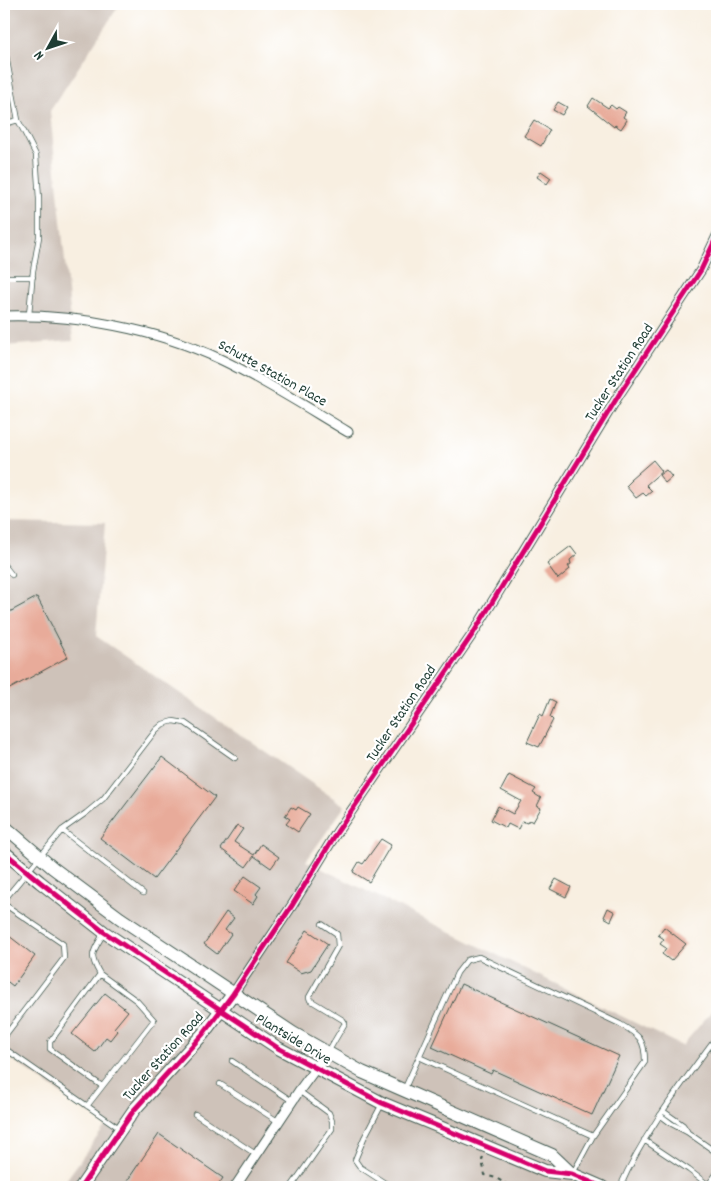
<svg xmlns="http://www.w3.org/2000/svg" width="721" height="1191" font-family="Dekko,sans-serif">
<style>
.industrial{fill:#cec2b9}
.building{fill:#e8ab9a}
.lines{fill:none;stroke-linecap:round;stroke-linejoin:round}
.lane-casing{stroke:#40584e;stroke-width:6}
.street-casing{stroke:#40584e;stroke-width:11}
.secondary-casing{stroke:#40584e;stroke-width:14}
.path{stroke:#40584e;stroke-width:2;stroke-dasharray:4 4;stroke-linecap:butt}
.lane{stroke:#fff;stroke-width:4.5}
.street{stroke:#fff;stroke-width:9}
.secondary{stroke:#fff;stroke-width:12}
.cycleway-casing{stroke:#fff;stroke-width:8}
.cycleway{stroke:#d6006c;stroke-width:5}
.labels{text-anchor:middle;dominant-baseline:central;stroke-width:4.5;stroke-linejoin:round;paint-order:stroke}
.street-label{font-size:15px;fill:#1f3d34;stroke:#fff}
</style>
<rect width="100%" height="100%" fill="#fff"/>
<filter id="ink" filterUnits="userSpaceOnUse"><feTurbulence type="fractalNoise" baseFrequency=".02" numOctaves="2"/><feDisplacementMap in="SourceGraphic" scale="10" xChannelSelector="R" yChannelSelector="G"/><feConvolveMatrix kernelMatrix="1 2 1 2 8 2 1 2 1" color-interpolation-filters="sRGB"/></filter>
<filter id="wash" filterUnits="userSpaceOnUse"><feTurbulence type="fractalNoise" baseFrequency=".0096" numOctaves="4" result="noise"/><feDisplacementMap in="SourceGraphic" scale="20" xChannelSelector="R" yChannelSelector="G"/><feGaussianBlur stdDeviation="1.12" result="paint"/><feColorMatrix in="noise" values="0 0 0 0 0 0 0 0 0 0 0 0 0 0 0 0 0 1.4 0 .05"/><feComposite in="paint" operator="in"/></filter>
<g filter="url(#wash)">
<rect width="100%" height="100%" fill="#f8efe1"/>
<path class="industrial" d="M4 4H120L50 111 73 341 4 346Z
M4 521 105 523 96 636 345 806 306 861 682 1046 717 1005V1187H61L106 1125 4 1054Z"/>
<g id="blocks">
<path class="building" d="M593 98 608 108 611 105 616 109 618 107 626 112 623 117 627 120 621 129 615 125 614 127 588 106Z
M558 102 567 107 562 115 553 110Z
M534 120 550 130 541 146 524 136Z
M541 171 551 178 547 184 537 177Z
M653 460 662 471 646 485 652 491 646 496 643 493 636 498 626 486 631 481 630 480Z
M666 470 672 477 665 483 659 475Z
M571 546 577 554 570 560 571 564 568 566 570 569 558 579 547 564Z
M37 597 68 657 4 692V615Z
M550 699 556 702 550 717 553 720 539 747 527 742 540 714 543 716Z
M162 757 215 797 154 879 100 838Z
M509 775 536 789 533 793 541 798 537 806 541 808 533 822 529 820 527 823 522 821 518 829 508 824 506 828 491 820 498 806 513 814 521 801 501 790Z
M291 807 296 810 298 807 310 814 298 832 286 824 290 819 285 816Z
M237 825 243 829 234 842 254 855 261 844 279 857 271 868 254 856 246 867 221 849Z
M381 839 391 845 369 882 353 872 359 862 363 864Z
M245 876 261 887 256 894 258 896 253 904 234 891Z
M556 879 571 887 566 897 550 889Z
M608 908 615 912 611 921 604 917Z
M226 912 234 918 225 930 231 934 217 954 204 944Z
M664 927 686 944 671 961 662 954 666 948 660 944 664 939 658 935Z
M307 930 328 944 311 970 301 973 286 963Z
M4 932 35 956 13 986 4 979Z
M461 984 619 1056 592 1115 493 1070 491 1074 432 1047Z
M105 993 128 1011 114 1028 117 1031 110 1040 106 1037 95 1052 72 1034Z
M159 1134 223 1178 217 1187H123Z"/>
</g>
</g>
<g filter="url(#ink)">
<use href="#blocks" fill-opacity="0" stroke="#40584e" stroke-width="1"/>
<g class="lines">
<defs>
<path id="lane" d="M4 45 18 120 36 155 39 199V237L33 271 29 315
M4 124 18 120
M4 153 6 173 4 175
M4 277H33
M4 565 12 575
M62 830 143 893
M4 900 62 830 86 813 103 799 156 730 163 724 173 721 185 723 235 758
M4 904 63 944 64 958 4 1037
M322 924 337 934 338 946 309 997 310 1000 343 1020 345 1023 328 1052
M100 974C88 954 93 952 104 933
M4 1048 119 1128
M419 1057 457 973 467 960 479 957 620 1024C639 1035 645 1039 645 1062L593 1136 573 1173
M232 1061 292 1101
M220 1084 279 1122
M404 1090 419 1057 593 1136
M382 1104 364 1138 355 1160 360 1167 391 1187
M87 1106 154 1020 137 1001 100 974 50 1042V1049L102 1086
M663 1111 683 1125 687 1131
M195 1114 257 1155
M660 1115 672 1124 687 1132 717 1153
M644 1140 689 1170 711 1187
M708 1185 717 1173
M291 1187 332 1129V1121L329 1113 299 1091
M620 1187C644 1132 682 1084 717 1036"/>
<path id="street" d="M4 316C75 314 157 329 222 360 266 381 306 407 348 432
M233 994 293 904 337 832 474 632 620 393 701 270 717 236
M235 1187 299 1091 327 1053"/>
<path id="secondary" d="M4 826 53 868 120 918 293 1033 362 1072 552 1155 572 1174
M4 852 40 882 104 932 278 1048 382 1103 545 1171 572 1174 602 1187
M81 1187 134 1110 203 1034 233 994"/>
</defs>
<use href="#lane" class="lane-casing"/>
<use href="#street" class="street-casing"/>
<use href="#secondary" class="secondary-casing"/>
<path class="path" d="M483 1157 482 1160 485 1175 496 1178 511 1187"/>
<use href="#lane" class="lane"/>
<use href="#street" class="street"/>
<use href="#secondary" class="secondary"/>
<defs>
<path id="cycleway" d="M4 852 40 882 104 932 278 1048 382 1103 545 1171 572 1174 602 1187
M81 1187 134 1110 203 1034 233 994 293 904 337 832 474 632 620 393 701 270 717 236"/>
</defs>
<use href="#cycleway" class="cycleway-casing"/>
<use href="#cycleway" class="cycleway"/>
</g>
</g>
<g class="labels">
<g class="street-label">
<text transform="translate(620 373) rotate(-57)">Tucker Station Road</text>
<text transform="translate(272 374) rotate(29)">Schutte Station Place</text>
<text transform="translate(402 714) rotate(-56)">Tucker Station Road</text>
<text transform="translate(293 1040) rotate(31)">Plantside Drive</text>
<text transform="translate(164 1057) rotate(-48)">Tucker Station Road</text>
</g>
</g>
<rect width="721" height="1191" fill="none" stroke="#fff" stroke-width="20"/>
<g transform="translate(48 48) rotate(230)" stroke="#ffffff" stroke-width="4" paint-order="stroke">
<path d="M0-4L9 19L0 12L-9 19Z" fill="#1f3d34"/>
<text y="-8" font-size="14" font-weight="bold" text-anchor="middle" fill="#1f3d34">N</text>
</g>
</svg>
